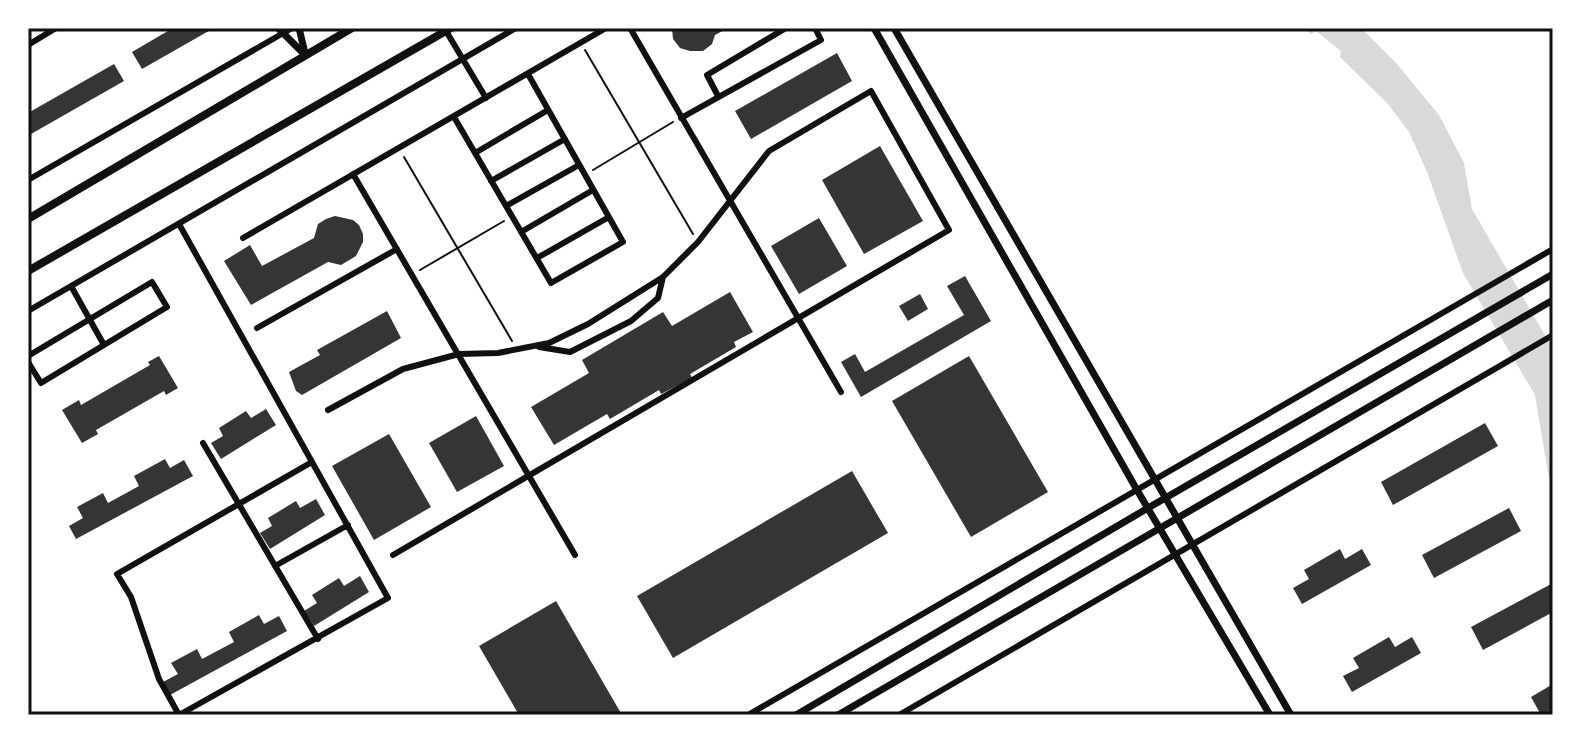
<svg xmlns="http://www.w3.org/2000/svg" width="1581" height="743" font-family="Mulish,sans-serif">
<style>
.water{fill:#d9d9d9}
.building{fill:#353535}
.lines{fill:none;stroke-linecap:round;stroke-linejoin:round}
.path{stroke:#111;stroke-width:2}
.minor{stroke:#111;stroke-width:6}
.tertiary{stroke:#111;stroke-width:7}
.secondary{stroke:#111;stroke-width:8}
.neatline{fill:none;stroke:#111;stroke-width:3}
</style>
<rect width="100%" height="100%" fill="#fff"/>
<path class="water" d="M1303 28H1361L1397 64 1439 115 1464 163 1472 209 1553 349V490L1548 473 1535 395 1463 273 1427 172 1409 132 1388 104 1340 57 1341 51 1316 31 1311 34Z"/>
<path class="building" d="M173 28H214L142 69 132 52Z
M672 28H728L715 35 712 44 703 51H690L680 48 673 39Z
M837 53 852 81 751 139 735 111Z
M114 64 124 81 31 134 28 128V113Z
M880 146 923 221 864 254 822 180Z
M335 216 353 220 359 225 363 234V242L356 256 341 265 328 262 251 305 224 261 250 245 262 266 314 238 318 224 326 219Z
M819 218 847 266 799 294 771 246Z
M965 276 991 321 861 397 841 362 855 354 865 372 964 315 947 286Z
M730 292 753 332 734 342 736 347 690 374 692 378 661 394 659 390 610 419 607 414 554 445 531 407 589 373 582 360 663 312 672 326Z
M920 294 928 309 908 321 899 306Z
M387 311 401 338 302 395 296 391 289 372 320 355 317 350Z
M159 356 178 388 166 395 164 391 96 430 98 434 82 443 62 410 79 400 81 405 150 365 148 362Z
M969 356 1048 492 971 537 892 401Z
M266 409 276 425 221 459 211 443 223 436 219 428 246 411 251 418Z
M476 416 504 466 457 492 429 443Z
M1485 423 1498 446 1393 505 1381 482Z
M389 434 431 507 374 540 332 466Z
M165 459 170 468 184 460 193 476 76 539 69 526 83 518 77 507 103 493 108 503 139 486 134 476Z
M852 471 888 533 673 658 637 596Z
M316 499 325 515 270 549 260 533 272 526 268 518 296 501 300 508Z
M1509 508 1521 531 1434 578 1422 555Z
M1340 549 1345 559 1362 549 1371 565 1302 604 1293 588 1309 579 1304 570Z
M360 576 369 592 314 626 304 611 317 603 312 595 339 578 344 586Z
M1553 583V612L1483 650 1471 627Z
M556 601 622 715H519L479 646Z
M259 615 264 624 279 616 287 631 170 695 163 682 178 674 171 663 197 649 202 659 234 642 229 632Z
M1389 637 1395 647 1412 637 1421 653 1352 692 1343 676 1359 668 1353 658Z
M1553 684V715H1541L1531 697Z"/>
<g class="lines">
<path class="path" d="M585 50 693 234
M404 157 512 341
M593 170 673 122
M420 270 504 221"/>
<path class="minor" d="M630 28 841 392
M446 31 486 98
M28 45 56 28
M718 96 707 75 786 28
M454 117 551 283 623 242 528 74
M681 118 821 40 815 28
M475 153 548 110
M353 174 575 555
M28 180 292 28
M491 181 565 139
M506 206 579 165
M179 224 388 598 179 715 159 679 131 597 117 574 312 462
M521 232 593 190
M243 238 606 28
M537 258 609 217
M71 286 104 345
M28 311 516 28
M257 328 397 249
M539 347 570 352 631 321 658 298 663 277
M28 356 152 282 167 307 41 383 28 362
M328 410 403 369 459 354 498 353 549 343 588 324 663 277 698 242 769 151 871 91 949 230 393 555
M203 443 318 639
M275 566 348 525
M748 715 1553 249
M899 715 1553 335"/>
<path class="tertiary" d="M278 28 305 55
M299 28 305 53
M874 28 1137 490 1270 715
M894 28 1291 715
M796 715 1148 508 1553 274
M838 715 1553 300"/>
<path class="secondary" d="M28 219 352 28
M28 271 451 28"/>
</g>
<rect width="1581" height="743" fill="none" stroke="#ffffff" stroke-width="60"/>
<rect x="30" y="30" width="1521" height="683" class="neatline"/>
</svg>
